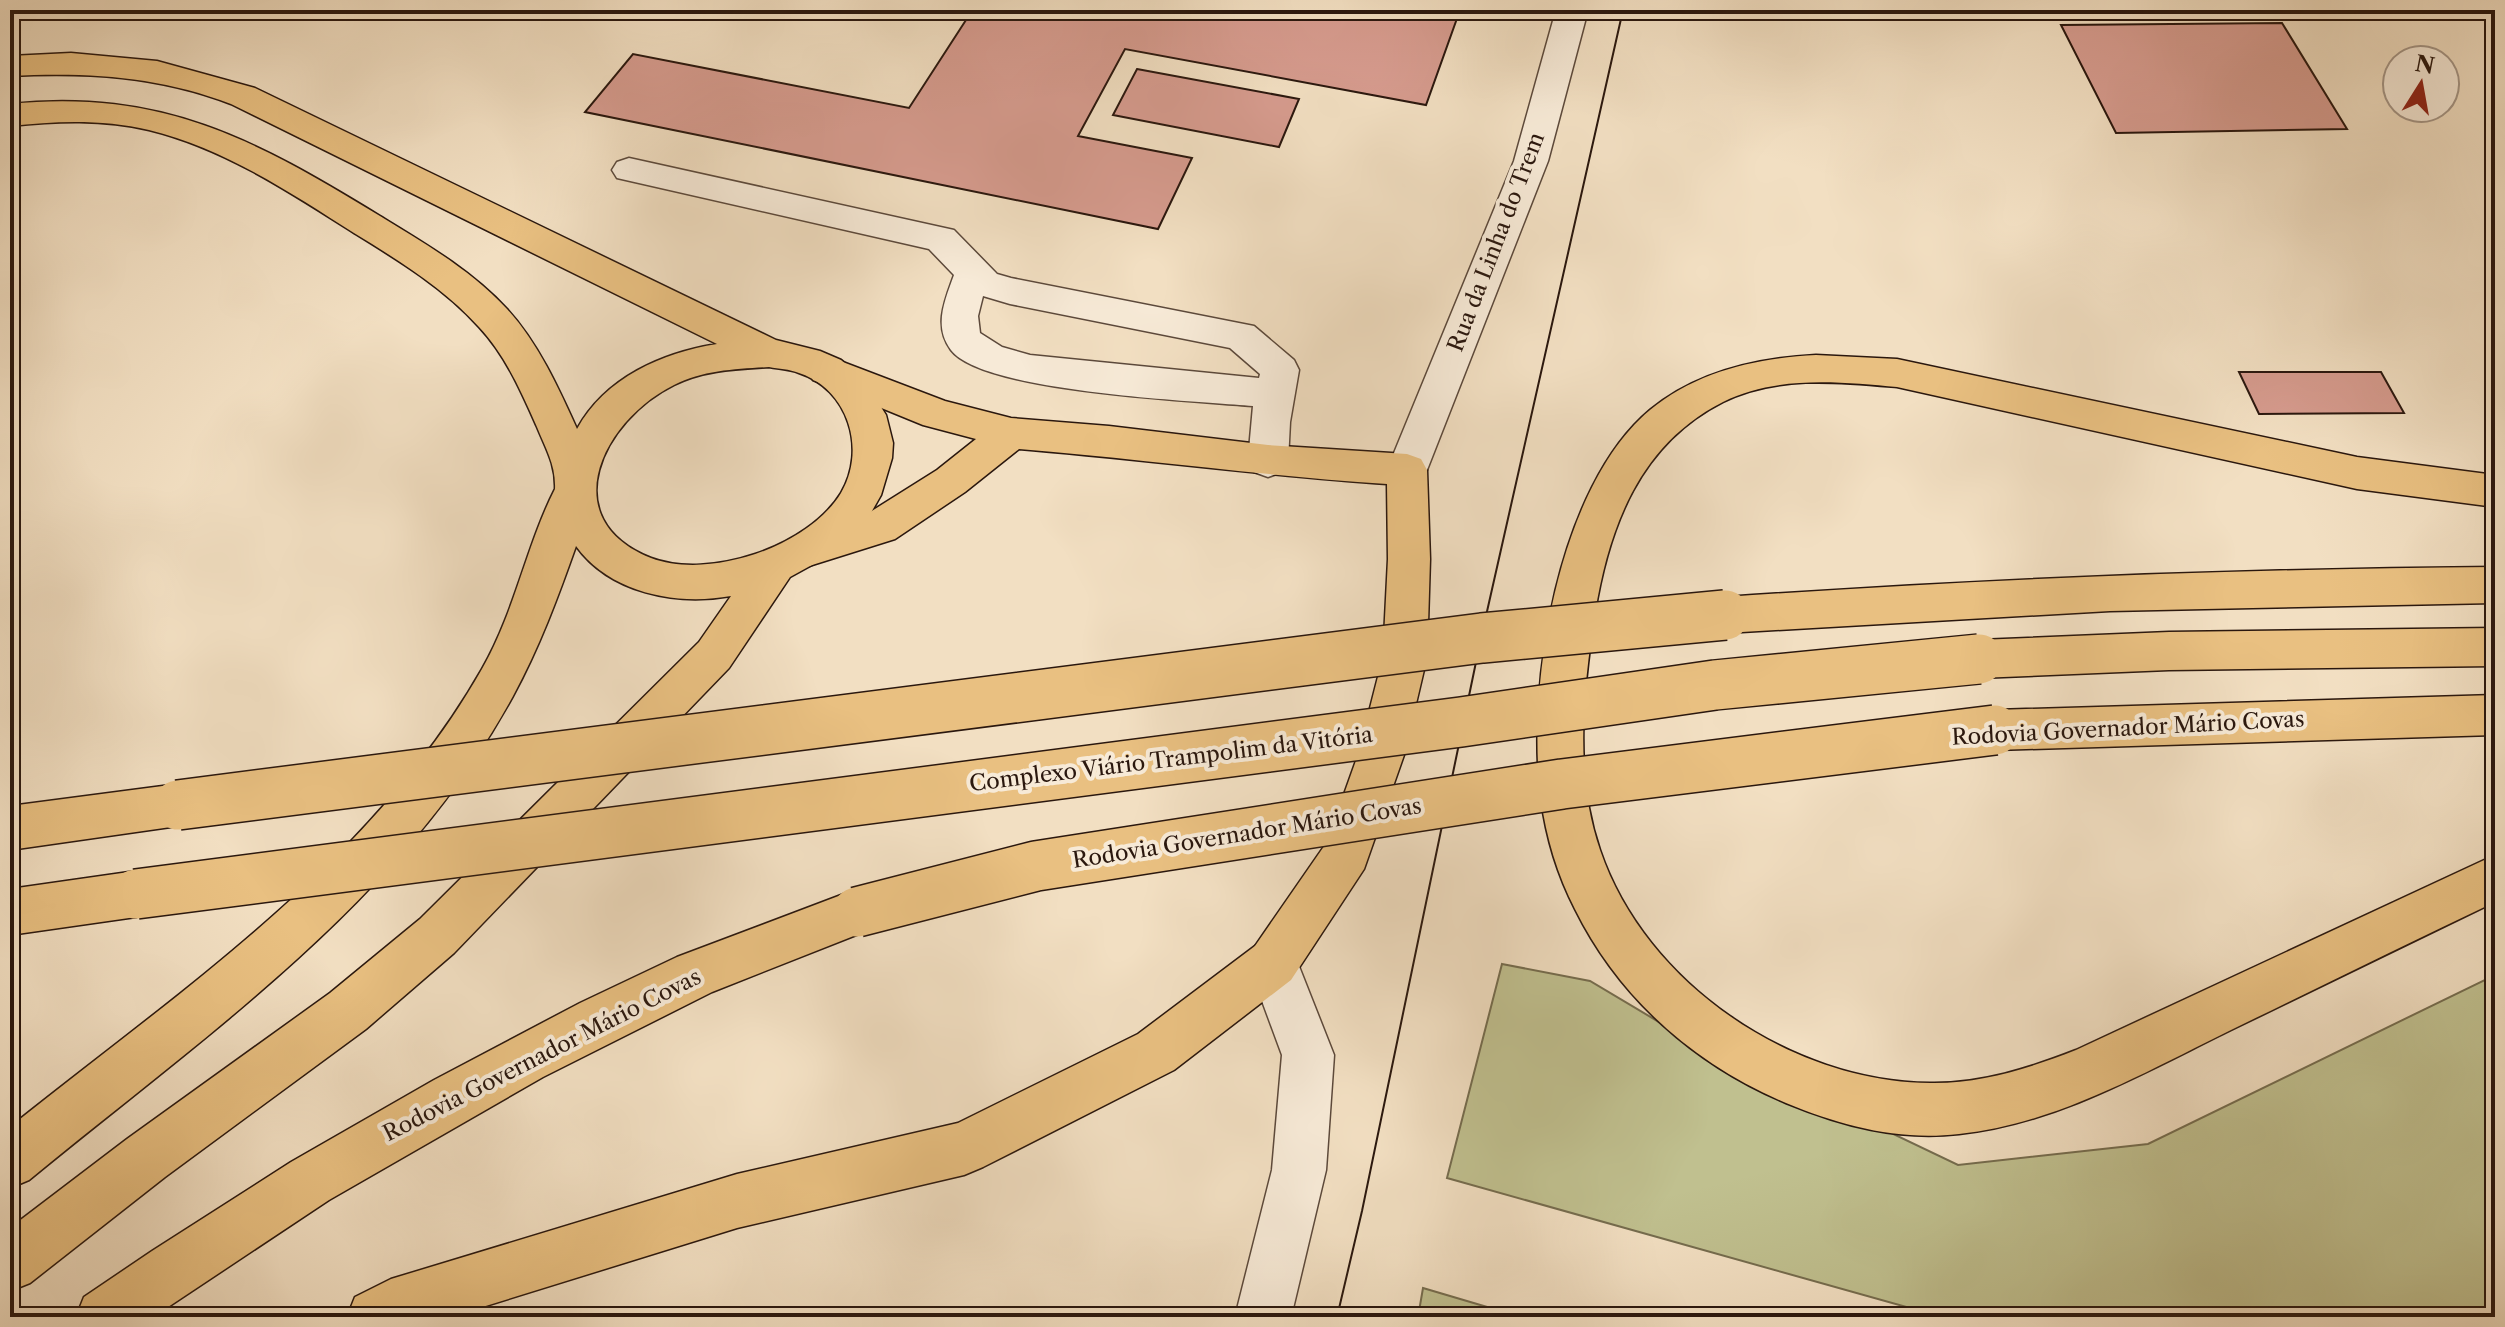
<svg xmlns="http://www.w3.org/2000/svg" width="2505" height="1327" font-family="'Libre Caslon Text',serif">
<style>
.green{fill:#c0c08f;stroke:#756c4e;stroke-width:2}
.building{fill:#d69b8e;stroke:#2a170e;stroke-width:2}
.lines{fill:none;stroke-linecap:round;stroke-linejoin:round}
.minor-casing{stroke:#5c493b;stroke-width:3}
.major-casing{stroke:#2a170e;stroke-width:3}
.highway-casing{stroke:#2a170e;stroke-width:3}
.minor{fill:#f7ead7;fill-rule:evenodd}
.major{fill:#e9c081;fill-rule:evenodd}
.highway{fill:#e9c081;fill-rule:evenodd}
.tram{stroke:#2a170e;stroke-width:2}
.highway-bridge-casing{stroke:#2a170e;stroke-width:52;stroke-linecap:butt}
.highway-bridge{stroke:#e9c081;stroke-width:49}
.labels{text-anchor:middle;dominant-baseline:central;stroke-width:8;stroke-linejoin:round;paint-order:stroke}
.street-label{font-size:22px;fill:#2a170e;stroke:#f7ead7}
</style>
<rect width="100%" height="100%" fill="#f2dfc2"/>
<filter id="stains"><feTurbulence type="fractalNoise" baseFrequency=".0025" numOctaves="4"/><feColorMatrix values="0 0 0 0 .2 0 0 0 0 .09 0 0 0 0 .02 0 0 0 .5 -.17"/></filter>
<radialGradient id="worn" r=".72"><stop offset=".6" stop-color="#630" stop-opacity="0"/><stop offset="1" stop-color="#630" stop-opacity=".3"/></radialGradient>
<path class="green" d="M1502 964 1590 981 1659 1022 1958 1165 2148 1144 2495 975V1317H1942L1447 1178Z
M1423 1288 1521 1317H1418Z"/>
<path class="building" d="M914 10H1460L1426 105 1125 49 1078 136 1192 158 1158 229 585 112 633 54 909 108 966 20Z
M2282 23 2347 129 2116 133 2061 25Z
M1137 69 1299 99 1279 147 1113 115Z
M2239 372H2381L2404 413 2259 414Z"/>
<g class="lines">
<defs>
<path id="minor" d="M1556 10H1588L1548 161 1427 470 1421 481 1407 486 1393 481 1387 470 1514 161Z
M629 158 954 230 997 274 1011 278 1254 326 1294 360 1299 370 1290 422 1288 461 1282 472 1268 477 1254 472 1248 461 1253 406C1196 401 982 392 951 350 933 326 945 300 954 275L929 249 617 178 612 170 617 162ZM983 296 1010 304 1230 348 1260 374 1259 378 1030 355 1002 347 980 333 978 316Z
M1273 939 1291 946 1334 1055 1326 1170 1291 1317H1235L1272 1170 1282 1055 1248 963 1255 946Z"/>
<path id="major" d="M827 356 945 401 1011 418 1109 426 1268 445 1407 454 1421 459 1427 470 1430 559 1427 657 1404 755 1364 869 1291 980 1174 1070 983 1167 964 1175 737 1228 450 1317H347L355 1297 391 1279 737 1174 958 1123 1138 1034 1255 946 1327 842 1358 755 1383 657 1388 559 1387 484C1264 476 1142 459 1019 449L965 492 895 539 809 566 794 561 788 549 794 537 867 514 937 470 976 439 923 425 813 380 808 370 813 360Z"/>
<path id="highway" d="M71 53 157 61 255 88 776 340 820 351 841 360 864 380 886 415 893 443 892 458 881 495 868 518 830 555 790 577 729 668 454 953 366 1029 165 1177 30 1283 10 1291V1228L127 1139 330 993 420 919 699 642 731 596C676 606 610 593 576 546 558 597 539 648 513 696 401 902 205 1035 29 1180L10 1188V1127C181 990 371 864 482 669 515 612 526 546 555 489 556 465 546 449 537 427 521 391 506 356 479 327 444 288 398 260 354 233 290 192 223 148 149 130 103 119 56 121 10 126V104C162 89 254 139 380 216 424 243 471 270 507 309 538 343 558 387 577 429 606 377 662 353 717 344L231 104C158 76 87 72 10 76V56ZM769 367C779 369 789 369 799 373 848 389 867 449 841 493 808 547 709 580 651 558 553 519 603 420 674 385 703 370 737 369 769 367Z
M1816 355 1897 359 2357 457 2495 475V507L2357 489 1897 387C1841 382 1776 375 1723 402 1640 444 1609 526 1595 613 1583 690 1574 775 1600 850 1645 983 1791 1082 1930 1083 1980 1084 2030 1068 2076 1050L2495 855V902C2407 944 2319 987 2231 1030 2145 1072 2056 1124 1959 1134 1898 1141 1842 1126 1786 1103 1695 1065 1619 998 1575 909 1558 876 1546 837 1541 799 1526 685 1558 487 1650 410 1697 371 1757 358 1816 355Z
M2495 567V603L2110 611 1725 633 1710 628 1703 615 1710 602 1725 597C1981 579 2238 569 2495 567Z
M2495 628V666L2169 670 1979 678 1963 672 1957 659 1963 646 1979 640 2169 632Z
M2495 695V735L1995 750 1979 744 1972 730 1979 716 1995 710Z
M178 784 195 790 201 805 195 820 178 826 10 850V806Z
M136 871 153 878 160 894 153 910 136 917 10 935V889Z
M857 889 874 896 881 912 874 928 712 992 543 1077 329 1200 153 1317H76L84 1297 152 1251 291 1162 434 1080 580 1003 677 957Z"/>
</defs>
<use href="#minor" class="minor-casing"/>
<use href="#major" class="major-casing"/>
<use href="#highway" class="highway-casing"/>
<use href="#minor" class="minor"/>
<use href="#major" class="major"/>
<use href="#highway" class="highway"/>
<path class="tram" d="M1337 1317 1362 1211 1481 638 1623 10"/>
<defs>
<path id="highway-bridge" d="M178 805 1482 638 1725 615
M136 894 1461 722 1715 685 1979 659
M857 912 1036 866 1562 784 1995 730"/>
</defs>
<use href="#highway-bridge" class="highway-bridge-casing"/>
<use href="#highway-bridge" class="highway-bridge"/>
</g>
<g class="labels">
<g class="street-label">
<text transform="translate(1496 242) rotate(-69)">Rua da Linha do Trem</text>
<text transform="translate(2128 728) rotate(-3)">Rodovia Governador Mário Covas</text>
<text transform="translate(1171 759) rotate(-7)">Complexo Viário Trampolim da Vitória</text>
<text transform="translate(1247 833) rotate(-9)">Rodovia Governador Mário Covas</text>
<text transform="translate(542 1055) rotate(-27)">Rodovia Governador Mário Covas</text>
</g>
</g>
<rect width="2505" height="1327" fill="none" stroke="#f2dfc2" stroke-width="40"/>
<rect x="12" y="12" width="2481" height="1303" fill="none" stroke="#2a170e" stroke-width="4"/>
<rect x="20" y="20" width="2465" height="1287" fill="none" stroke="#2a170e" stroke-width="2"/>
<g transform="translate(2421 84) rotate(11)"><circle r="38" fill="#f7ead7" stroke="#a59687" stroke-width="2"/>
<path d="M0-6L14 30L0 20L-14 30Z" fill="#8f2418"/>
<text y="-12" font-size="22" font-weight="bold" text-anchor="middle" fill="#2a170e">N</text>
</g>
<rect width="100%" height="100%" filter="url(#stains)"/>
<rect width="100%" height="100%" fill="url(#worn)"/>
</svg>
